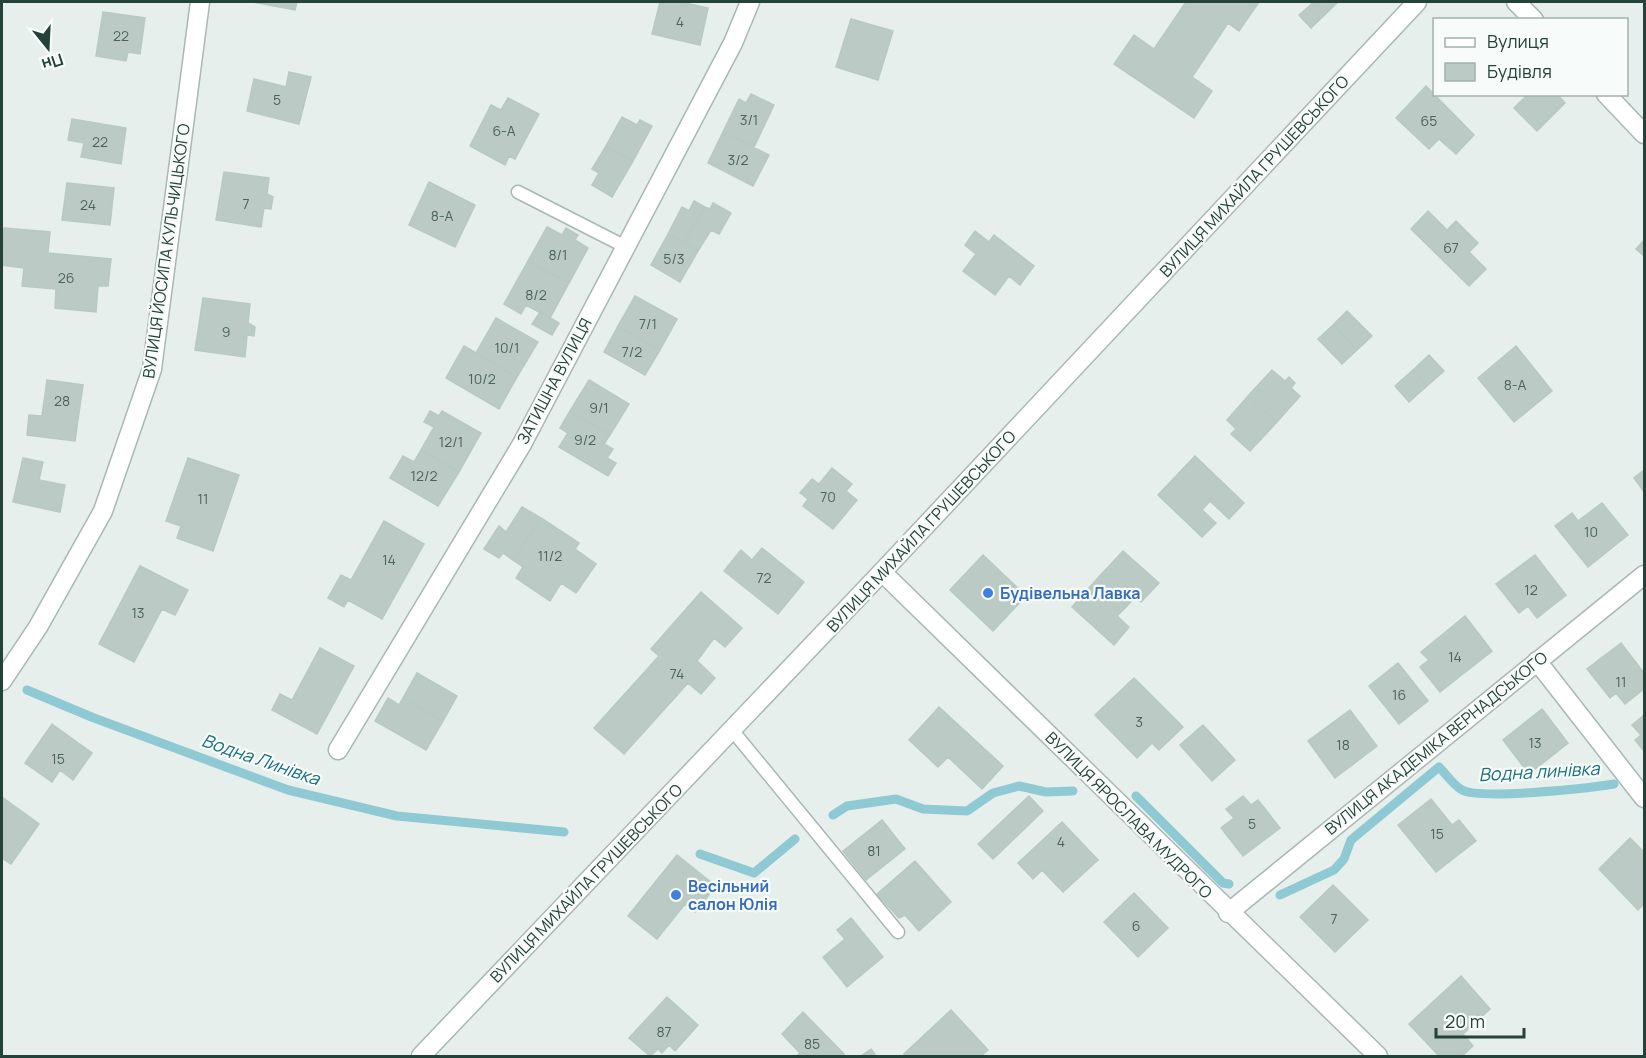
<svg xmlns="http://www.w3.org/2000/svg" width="1646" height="1058" font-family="Manrope,sans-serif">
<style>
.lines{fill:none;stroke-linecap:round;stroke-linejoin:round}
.stream{stroke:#8ec9d4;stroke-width:9}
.building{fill:#bbcac4;stroke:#b8c9c2;stroke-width:1.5}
.service-casing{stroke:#a8b8b2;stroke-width:15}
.minor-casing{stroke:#a8b8b2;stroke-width:21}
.tertiary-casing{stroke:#a8b8b2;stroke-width:21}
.service{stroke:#fff;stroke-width:12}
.minor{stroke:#fff;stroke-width:18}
.tertiary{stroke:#fff;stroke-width:18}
.shop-dot{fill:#3f7fe0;stroke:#f7fbf9;stroke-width:2}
.labels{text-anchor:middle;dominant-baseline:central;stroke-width:4.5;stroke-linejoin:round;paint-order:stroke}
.number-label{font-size:14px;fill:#4a645c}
.street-label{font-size:16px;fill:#24423a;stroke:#f7fbf9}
.shop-label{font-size:16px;font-weight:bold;fill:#366cbe;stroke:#f7fbf9;text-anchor:start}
.water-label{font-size:18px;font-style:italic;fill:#1c6f80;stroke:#f7fbf9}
</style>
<rect width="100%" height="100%" fill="#e6efeb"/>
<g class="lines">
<path class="stream" d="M27 690 94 718 288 790 397 816 564 832
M1136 796 1223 883 1229 884
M833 815 847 806 896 799 923 809 967 811 993 793 1019 786 1046 792 1073 791
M700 854 754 873 795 839
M1280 895 1334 870 1344 859 1351 840 1439 767C1446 774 1454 786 1462 790 1481 800 1590 788 1614 784"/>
</g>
<path class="building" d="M253 2H297L295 10Z
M660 2H681L708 8 700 45 652 34Z
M1186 2H1259L1239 31 1228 23 1192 77 1212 91 1194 118 1114 64 1134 35 1154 49Z
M1314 2H1338L1311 28 1299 15Z
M103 12 145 18 140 54 128 52 126 61 96 56Z
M851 19 893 31 878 80 836 67Z
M289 72 311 77 299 124 247 111 254 79 286 87Z
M1426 86 1474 135 1456 154 1439 139 1429 149 1396 118Z
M751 94 774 105 754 147 723 132 739 99 746 103Z
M1528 94H1557L1565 103 1537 131 1514 108Z
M508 98 539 114 515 159 509 156 505 165 470 146 491 105 501 110Z
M622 117 637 125 640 120 652 126 633 161 606 146Z
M72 119 126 128 121 164 81 157 84 143 68 140Z
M723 132 769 155 753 186 708 163Z
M606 146 633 161 612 197 592 185 599 173 592 169Z
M224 172 269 178 267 194 273 197 271 209 264 208 261 227 216 220Z
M429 182 475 205 455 247 409 225Z
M67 183 114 188 110 225 62 220Z
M694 201 705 207 684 243 668 234 682 207 689 211Z
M713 203 731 213 719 234 711 230 698 251 684 243 705 207 710 209Z
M1428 211 1447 230 1456 221 1478 243 1469 252 1486 269 1469 286 1411 229Z
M547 227 562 235 566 228 578 235 575 240 588 248 569 283 528 261Z
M4 228 50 232 48 253 111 259 108 286H98L96 312 55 308 56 289 22 286 24 268 2 265Z
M975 231 989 242 994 235 1034 266 1020 285 1009 276 995 295 963 271 976 254 965 245Z
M668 234 698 251 680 282 651 265Z
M1644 240V256L1636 249Z
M528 261 569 283 550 318 526 305 521 314 504 304Z
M635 296 677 319 660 350 618 326Z
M203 298 250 304 248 323 255 327 254 336 247 335 245 357 195 350Z
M1347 311 1372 336 1357 350 1333 325Z
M540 312 559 323 552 335 532 324Z
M496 318 538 342 517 377 476 353Z
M1333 325 1357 350 1342 364 1318 339Z
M618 326 660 350 645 375 604 352Z
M464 346 517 377 499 409 446 378Z
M1516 346 1552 391 1514 422 1478 378Z
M1429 355 1444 371 1427 386 1413 370Z
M1272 370 1285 381 1289 377 1295 383 1291 388 1300 396 1277 422 1248 396Z
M1413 370 1427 386 1409 402 1395 386Z
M47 380 83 385 75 441 27 435 29 415 42 416Z
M589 380 629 404 610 435 570 411Z
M1248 396 1277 422 1250 451 1231 434 1236 429 1227 420Z
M430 411 439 416 442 411 481 433 459 472 421 450 434 427 424 422Z
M570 411 610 435 604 444 613 449 607 458 616 463 608 476 559 447 568 433 560 428Z
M421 450 459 472 438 506 390 478 403 456 414 462Z
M1195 456 1244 503 1229 519 1210 501 1202 510 1216 523 1202 537 1158 495Z
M23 458 43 462 39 480 65 485 60 512 13 502Z
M188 458 239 475 213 551 177 538 181 526 166 521Z
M832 468 852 484 846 491 857 500 833 529 803 506 808 499 800 493 812 479 819 484Z
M1644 470V492L1634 478Z
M1602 503 1628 535 1588 567 1555 526 1572 513 1578 521Z
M522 507 541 518 513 560 503 553 499 558 484 549 499 526 506 532Z
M541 518 579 543 575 549 596 564 576 593 561 583 550 601 516 578 523 567 513 560Z
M384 521 424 544 382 619 348 600 344 607 328 598 341 575 351 580Z
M762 548 804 582 778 614 724 571 741 550 752 560Z
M1123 551 1159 583 1141 602 1135 597 1127 606 1097 579Z
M983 555 1026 596 993 631 950 590Z
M1535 555 1566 595 1537 618 1528 606 1519 613 1496 584Z
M140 566 188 590 175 615 162 609 134 662 99 644Z
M1097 579 1127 606 1117 616 1129 627 1114 645 1072 607Z
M701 592 742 628 725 647 714 638 697 661 715 678 701 694 688 683 624 754 594 728 659 656 651 649Z
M1465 616 1492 651 1440 692 1420 667 1429 660 1421 652Z
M1621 643 1644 673V689L1625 704 1616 693 1610 698 1587 669Z
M320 648 354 666 317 734 272 710 280 694 292 700Z
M1398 663 1428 701 1399 724 1369 686Z
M417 673 457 696 443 721 403 698Z
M1134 678 1183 727 1159 750 1152 743 1137 758 1095 715Z
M388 698 399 705 403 698 443 721 426 750 375 721Z
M939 707 1003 766 982 789 948 757 938 767 909 740Z
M1542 709 1568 743 1529 774 1503 740Z
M1350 710 1377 746 1335 778 1308 741Z
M1644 715V751L1635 740 1641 735 1632 725Z
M52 724 92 753 73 780 60 770 52 782 25 763Z
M1203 725 1235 760 1212 781 1180 745Z
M1029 796 1043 811 993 859 978 844Z
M1243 796 1251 805 1258 800 1280 828 1243 856 1221 828 1234 818 1226 809Z
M2 797 39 824 11 864 2 858Z
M1431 799 1452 825 1459 820 1476 841 1436 872 1398 825Z
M882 820 905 849 866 880 843 851Z
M1062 822 1098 860 1063 892 1042 870 1033 879 1018 863Z
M1630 838 1644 852V904L1638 910 1599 869Z
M677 855 716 886 695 912 685 904 657 939 628 916Z
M915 861 951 902 919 931 905 915 899 918 877 894Z
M1333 885 1368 920 1335 952 1300 917Z
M1134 893 1168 928 1138 957 1104 922Z
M851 918 883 957 847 987 823 957 845 939 837 930Z
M1461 976 1490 1009 1463 1034 1473 1046 1462 1056H1439L1409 1024Z
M667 997 698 1025 675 1051 669 1045 662 1053 658 1049 650 1056 629 1038Z
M951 1010 988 1050 981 1056H907L904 1054Z
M803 1012 844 1054 842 1056H797L800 1053 782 1034Z
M871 1049 876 1056H861Z"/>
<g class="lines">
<defs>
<path id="service" d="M518 192 624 246
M732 730 898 932"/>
<path id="minor" d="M1516 2 1534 20
M1606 94 1644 134
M882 572 1378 1056
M1537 661 1644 798
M2 681 38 627 103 511 152 369 200 2
M338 750 522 444 733 43 750 2
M1228 913 1644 575"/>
<path id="tertiary" d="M421 1056 882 572 1417 2"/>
</defs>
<use href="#service" class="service-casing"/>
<use href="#minor" class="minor-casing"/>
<use href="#tertiary" class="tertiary-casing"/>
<use href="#service" class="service"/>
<use href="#minor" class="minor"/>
<use href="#tertiary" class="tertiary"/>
</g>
<g class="shop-dot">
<circle cx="988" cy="593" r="6"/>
<circle cx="676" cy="895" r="6"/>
</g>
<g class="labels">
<g class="number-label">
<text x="680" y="21">4</text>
<text x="121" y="35">22</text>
<text x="277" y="99">5</text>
<text x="749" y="119">3/1</text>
<text x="1429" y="120">65</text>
<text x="504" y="130">6-А</text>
<text x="100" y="141">22</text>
<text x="738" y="159">3/2</text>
<text x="246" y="203">7</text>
<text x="88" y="204">24</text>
<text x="442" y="215">8-А</text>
<text x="1451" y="247">67</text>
<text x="558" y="254">8/1</text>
<text x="674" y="258">5/3</text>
<text x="66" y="277">26</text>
<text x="536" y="294">8/2</text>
<text x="648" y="323">7/1</text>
<text x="226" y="331">9</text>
<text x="507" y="347">10/1</text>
<text x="632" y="351">7/2</text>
<text x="482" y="378">10/2</text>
<text x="1515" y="384">8-А</text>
<text x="62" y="400">28</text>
<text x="599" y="407">9/1</text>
<text x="585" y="439">9/2</text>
<text x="451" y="441">12/1</text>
<text x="424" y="475">12/2</text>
<text x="828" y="496">70</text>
<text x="203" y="498">11</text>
<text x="1591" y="531">10</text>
<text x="550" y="555">11/2</text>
<text x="389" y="559">14</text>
<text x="764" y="577">72</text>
<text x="1531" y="589">12</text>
<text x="138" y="612">13</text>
<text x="1455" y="656">14</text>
<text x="677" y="673">74</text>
<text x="1621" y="681">11</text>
<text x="1399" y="694">16</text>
<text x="1139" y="721">3</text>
<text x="1535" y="742">13</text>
<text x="1343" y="744">18</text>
<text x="58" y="758">15</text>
<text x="1252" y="823">5</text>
<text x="1437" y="833">15</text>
<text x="1061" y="841">4</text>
<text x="874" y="850">81</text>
<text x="1334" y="918">7</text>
<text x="1136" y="925">6</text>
<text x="664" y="1031">87</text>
<text x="812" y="1043">85</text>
</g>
<g class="street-label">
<text transform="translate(1254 176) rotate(-47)">ВУЛИЦЯ МИХАЙЛА ГРУШЕВСЬКОГО</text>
<text transform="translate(166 251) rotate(-82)">ВУЛИЦЯ ЙОСИПА КУЛЬЧИЦЬКОГО</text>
<text transform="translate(554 381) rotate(-62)">ЗАТИШНА ВУЛИЦЯ</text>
<text transform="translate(921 531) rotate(-47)">ВУЛИЦЯ МИХАЙЛА ГРУШЕВСЬКОГО</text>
<text transform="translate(1436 743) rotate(-39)">ВУЛИЦЯ АКАДЕМІКА ВЕРНАДСЬКОГО</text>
<text transform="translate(1129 815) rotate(45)">ВУЛИЦЯ ЯРОСЛАВА МУДРОГО</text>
<text transform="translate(586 883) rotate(-46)">ВУЛИЦЯ МИХАЙЛА ГРУШЕВСЬКОГО</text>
</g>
<g class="shop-label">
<text x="1000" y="593">Будівельна Лавка</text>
<text x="688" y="886">Весільний<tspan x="688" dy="18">салон Юлія</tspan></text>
</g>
<g class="water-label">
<text transform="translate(261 759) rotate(19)">Водна Линівка</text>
<text transform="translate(1539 771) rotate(-3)">Водна линівка</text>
</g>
</g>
<rect width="1646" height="1058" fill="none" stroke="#24423a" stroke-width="6"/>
<rect x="1433" y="18" width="195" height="78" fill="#f7fbf9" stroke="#a3b1ad" stroke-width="1.5"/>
<rect x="1445" y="38" width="30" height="9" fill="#ffffff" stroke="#a3b1ad" stroke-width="1.5"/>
<text x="1487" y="48" font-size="18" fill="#24423a">Вулиця</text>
<rect x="1445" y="63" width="30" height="18" fill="#bbcac4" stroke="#a3b1ad" stroke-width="1.5"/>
<text x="1487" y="78" font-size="18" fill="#24423a">Будівля</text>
<g transform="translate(48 48) rotate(162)" stroke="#f7fbf9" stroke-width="4.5" paint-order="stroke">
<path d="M0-4.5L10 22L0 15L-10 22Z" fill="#24423a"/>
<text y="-9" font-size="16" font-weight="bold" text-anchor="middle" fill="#24423a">Пн</text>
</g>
<path d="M1436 1028v9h88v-9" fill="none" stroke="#24423a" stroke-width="3"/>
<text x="1445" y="1028" font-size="18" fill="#24423a" stroke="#f7fbf9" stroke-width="4.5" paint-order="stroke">20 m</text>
</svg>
